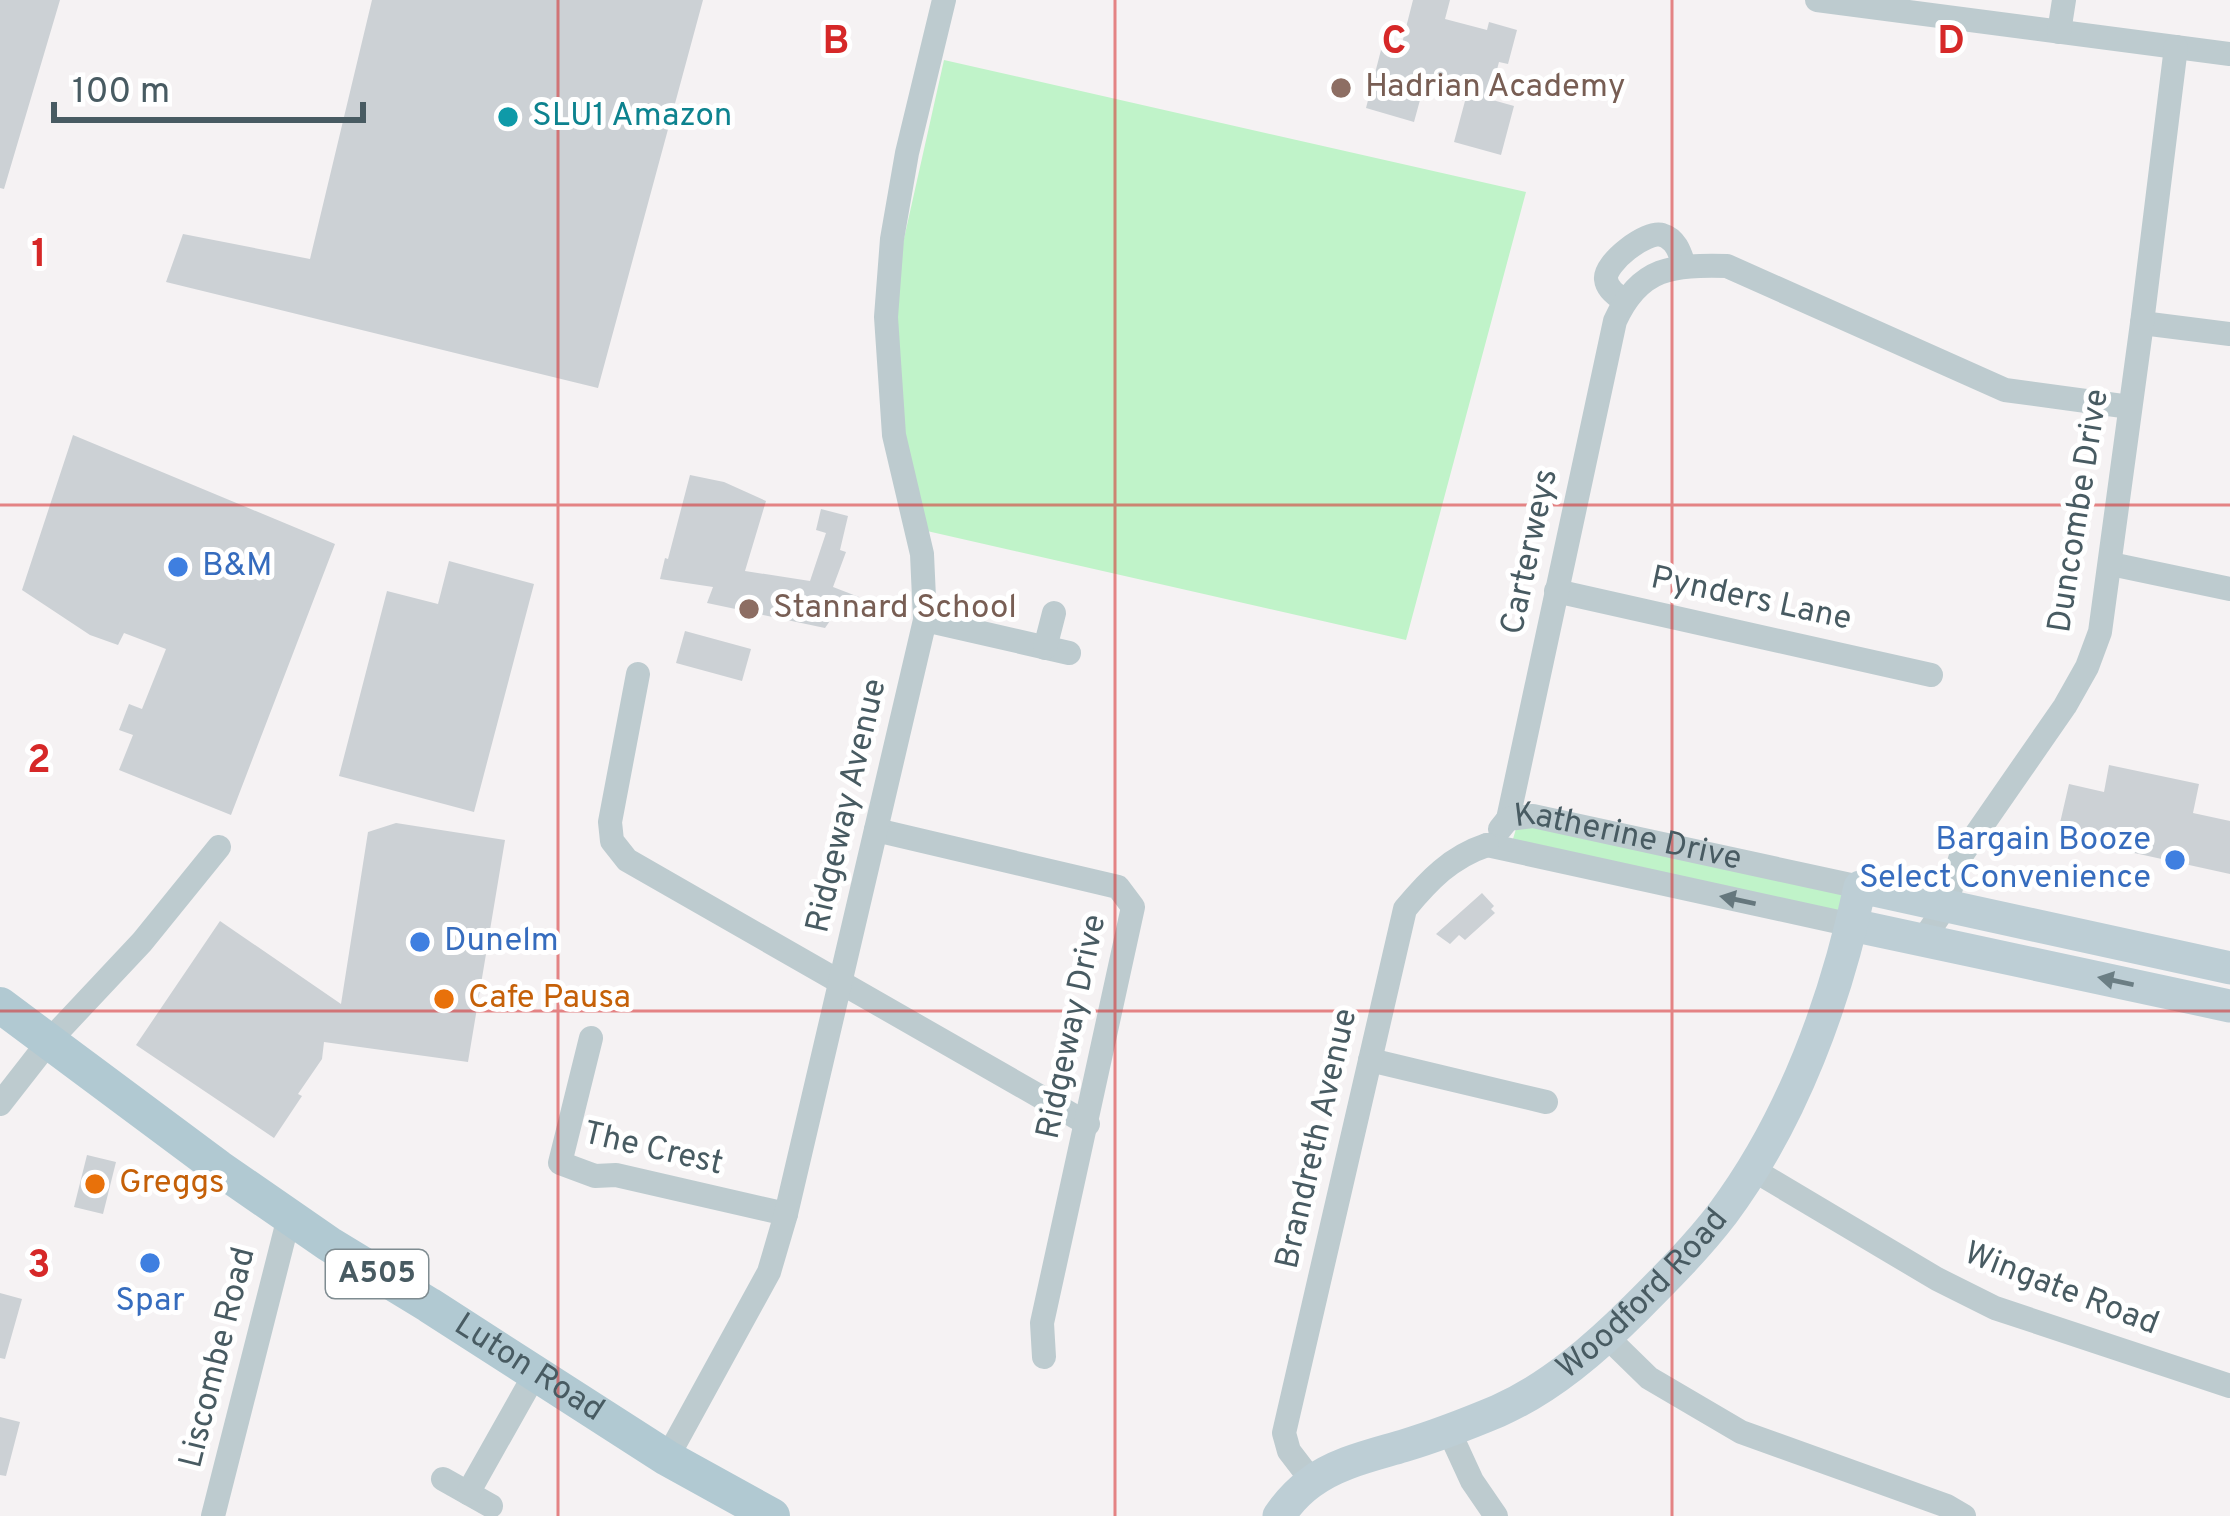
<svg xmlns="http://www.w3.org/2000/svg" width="2230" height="1516" font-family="Overpass,sans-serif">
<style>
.green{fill:#c0f3c9}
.building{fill:#ccd1d5}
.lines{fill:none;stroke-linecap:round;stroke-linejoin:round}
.street{stroke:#bdcbcf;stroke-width:24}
.secondary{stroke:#bdced5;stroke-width:33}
.primary{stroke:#b1c9d2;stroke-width:36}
.oneway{fill:#65777d}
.oneway2{fill:#6b7e84}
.grid{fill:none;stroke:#d62828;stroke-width:3;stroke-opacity:0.55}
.education-dot{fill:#8d6e63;stroke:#fff;stroke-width:4.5}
.culture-dot{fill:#0f9aa8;stroke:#fff;stroke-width:4.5}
.shop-dot{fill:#3f7fe0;stroke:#fff;stroke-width:4.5}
.food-dot{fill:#e8710a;stroke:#fff;stroke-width:4.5}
.labels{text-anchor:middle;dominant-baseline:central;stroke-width:10;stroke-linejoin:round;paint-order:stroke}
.shield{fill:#fff;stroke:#7f8c91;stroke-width:3}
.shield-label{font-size:30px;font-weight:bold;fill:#485b62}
.education-label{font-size:33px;fill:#785e54;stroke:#fff;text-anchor:start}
.culture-label{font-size:33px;fill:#0d838f;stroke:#fff;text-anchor:start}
.street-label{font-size:33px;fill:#485b62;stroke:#fff}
.shop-label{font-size:33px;fill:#366cbe;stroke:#fff;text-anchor:start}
.food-label{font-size:33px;fill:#c56008;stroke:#fff;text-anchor:start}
.grid-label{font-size:39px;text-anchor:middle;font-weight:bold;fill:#d62828;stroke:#fff;stroke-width:10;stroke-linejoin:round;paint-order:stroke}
</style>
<rect width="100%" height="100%" fill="#f5f2f3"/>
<path class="green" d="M944 60 1526 192 1406 640 927 531 902 431 895 328 903 243Z
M1518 822 1845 895 1842 912 1513 839Z"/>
<path class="building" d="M0 0H60L4 189 0 188Z
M372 0H703L598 388 166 282 183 234 310 259Z
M1413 0H1450L1445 19 1487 30 1489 22 1517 30 1508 64 1499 62 1489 99 1514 106 1501 155 1454 142 1465 101 1423 89 1414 122 1366 108 1381 50 1399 55Z
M73 435 335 544 231 815 119 770 133 735 119 730 129 704 142 709 166 649 124 633 118 645 90 635 22 590Z
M690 475 724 482 766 501 745 571 810 581 826 533 816 530 821 509 848 516 840 550 846 552 833 587 859 597 847 618 834 615 825 628 707 603 713 587 660 579 665 558 668 559Z
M449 561 534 584 474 812 339 776 387 591 438 604Z
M685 631 751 649 742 681 676 663Z
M2109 765 2199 784 2193 813 2230 821V874L2057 836 2069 784 2104 792Z
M396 823 505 840 468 1062 324 1042 322 1059 298 1094 302 1096 274 1138 136 1045 220 921 341 1004 368 832Z
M1482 893 1494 906 1491 909 1495 913 1465 940 1459 935 1450 944 1436 934Z
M87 1155 116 1162 103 1214 74 1207Z
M0 1293 22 1299 5 1359 0 1358Z
M0 1417 20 1422 6 1476 0 1475Z"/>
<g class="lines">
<g class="street">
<path d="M1817 0 2230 54"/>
<path d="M2059 32 2064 0"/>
<path d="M1624 300C1617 296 1607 289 1606 279 1604 263 1647 230 1662 235 1676 239 1680 253 1684 265"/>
<path d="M2142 323 2230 334"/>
<path d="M2111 564 2230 589"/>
<path d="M1556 591 1931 675"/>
<path d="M925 620 1069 653"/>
<path d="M1045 648 1054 613"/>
<path d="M638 674 610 822 612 841 627 860 1088 1124"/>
<path d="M1508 819 1615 321C1640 266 1673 265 1727 266L2005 390 2130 407"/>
<path id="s1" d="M1500 829 1508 819 1533 816 1860 887"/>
<path d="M876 830 1118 887 1133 907 1042 1323 1044 1357"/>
<path d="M1487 845 1852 925"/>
<path d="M1923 940 1945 907 1961 856 2065 706 2087 667 2100 632 2142 323 2176 47"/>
<path d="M591 1038 560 1163 595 1176 616 1175 786 1214"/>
<path d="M1370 1060 1546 1102"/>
<path d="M0 1104 50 1040 142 942 219 847"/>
<path d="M1752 1169 1937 1279 1995 1308 2230 1386"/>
<path d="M1607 1337 1649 1378 1741 1432 1947 1506 1964 1516"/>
<path d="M1449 1431 1472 1481 1496 1516"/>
<path d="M667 1458 769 1272 786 1214 925 620 922 554 894 435 886 317 892 239 907 153 944 0"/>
<path d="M443 1479 491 1506"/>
<path d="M1312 1481 1289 1451 1284 1433 1405 909C1429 880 1451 857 1487 845"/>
<path d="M468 1493 535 1374"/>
<path d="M213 1516 289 1217"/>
</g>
<g class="secondary">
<path d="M1852 925 2230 1006"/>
<path id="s2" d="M1279 1516C1287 1504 1299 1491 1310 1483 1336 1463 1373 1455 1403 1446 1436 1436 1467 1424 1498 1411 1550 1388 1596 1348 1636 1308 1666 1278 1697 1247 1723 1213 1793 1119 1836 1000 1860 887L2230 968"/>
</g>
<path class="primary" id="s3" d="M0 1005 219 1168 329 1244 429 1305 667 1458 772 1516"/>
</g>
<defs><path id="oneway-solid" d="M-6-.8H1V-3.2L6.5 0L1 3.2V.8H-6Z" transform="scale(3)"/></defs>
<use class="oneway" href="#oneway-solid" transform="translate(1738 900) rotate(-168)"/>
<use class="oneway2" href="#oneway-solid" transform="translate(2116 981) rotate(-168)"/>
<path class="grid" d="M558 0V1516M1115 0V1516M1672 0V1516M0 505H2230M0 1011H2230"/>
<g class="education-dot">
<circle cx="1341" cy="88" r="12"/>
<circle cx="749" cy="609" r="12"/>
</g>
<circle class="culture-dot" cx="508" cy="117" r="12"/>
<g class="shop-dot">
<circle cx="178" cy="567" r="12"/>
<circle cx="2175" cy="860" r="12"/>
<circle cx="420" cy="942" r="12"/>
<circle cx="150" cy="1263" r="12"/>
</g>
<g class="food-dot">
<circle cx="444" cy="999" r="12"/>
<circle cx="95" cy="1184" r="12"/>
</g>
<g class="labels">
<rect class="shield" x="326" y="1250" width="102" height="48" rx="9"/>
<g class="shield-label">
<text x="377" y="1274">A505</text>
</g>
<g class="education-label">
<text x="1365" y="88">Hadrian Academy</text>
<text x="773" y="609">Stannard School</text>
</g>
<g class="culture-label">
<text x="532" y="117">SLU1 Amazon</text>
</g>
<g class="street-label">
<text transform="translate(2080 511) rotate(-81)">Duncombe Drive</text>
<text transform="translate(1531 552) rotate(-78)">Carterweys</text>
<text transform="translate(1751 600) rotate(12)">Pynders Lane</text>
<text transform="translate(848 806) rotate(-77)">Ridgeway Avenue</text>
<text stroke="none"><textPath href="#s1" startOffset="135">Katherine Drive</textPath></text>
<text transform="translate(1073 1027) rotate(-78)">Ridgeway Drive</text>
<text transform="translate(1318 1139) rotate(-77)">Brandreth Avenue</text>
<text transform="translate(653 1150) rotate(13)">The Crest</text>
<text transform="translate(2061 1290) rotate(21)">Wingate Road</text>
<text stroke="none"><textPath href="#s2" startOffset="435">Woodford Road</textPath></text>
<text transform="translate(219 1358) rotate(-76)">Liscombe Road</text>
<text stroke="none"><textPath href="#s3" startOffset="642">Luton Road</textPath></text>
</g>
<g class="shop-label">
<text x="202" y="567">B&amp;M</text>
<text x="2151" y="841" text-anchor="end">Bargain Booze<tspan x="2151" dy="38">Select Convenience</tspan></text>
<text x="444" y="942">Dunelm</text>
<text x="150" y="1302" text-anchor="middle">Spar</text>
</g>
<g class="food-label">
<text x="468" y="999">Cafe Pausa</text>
<text x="119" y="1184">Greggs</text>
</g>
</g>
<g class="grid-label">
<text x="836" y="53">B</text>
<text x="1394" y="53">C</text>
<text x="1951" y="53">D</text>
<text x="39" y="266">1</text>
<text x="39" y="772">2</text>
<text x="39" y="1277">3</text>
</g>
<path d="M54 102v18h309v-18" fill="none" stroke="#485b62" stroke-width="6"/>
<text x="72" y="102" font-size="36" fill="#485b62" stroke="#ffffff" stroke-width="9" paint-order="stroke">100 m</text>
</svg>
